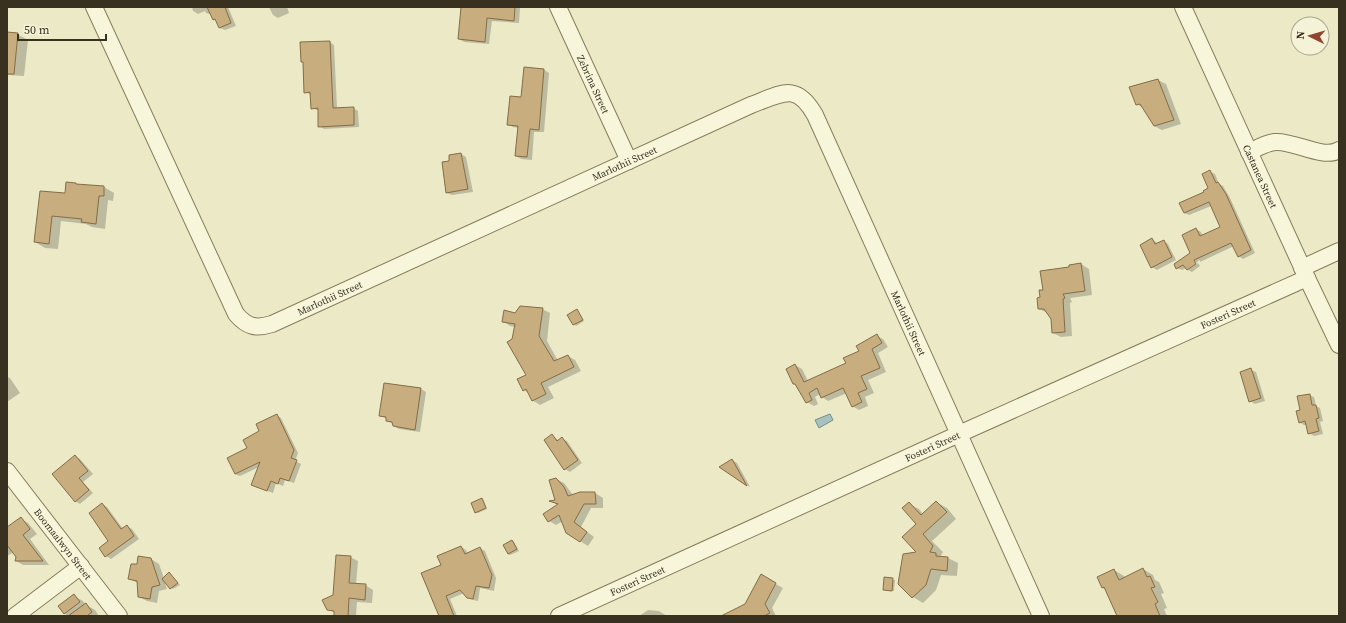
<svg xmlns="http://www.w3.org/2000/svg" width="1346" height="623" font-family="'Source Serif 4',serif">
<style>
.water{fill:#a8c0be;stroke:#6f8f8d}
.shadow{fill:#0003}
.building{fill:#c8ad7f;stroke:#856c44}
.lines{fill:none;stroke-linecap:round;stroke-linejoin:round}
.minor-casing{stroke:#877c5d;stroke-width:18}
.minor{stroke:#f7f5da;stroke-width:16}
.labels{text-anchor:middle;dominant-baseline:central;stroke-width:4;stroke-linejoin:round;paint-order:stroke}
.street-label{font-size:10px;fill:#383120;stroke:#f4f2d7}
</style>
<rect width="100%" height="100%" fill="#ece9c7"/>
<path class="water" d="M830 414 833 420 819 428 815 420Z"/>
<path class="shadow" d="M192 7H229H228L236 26 225 30 220 28 218 21 213 19 212 15 206 13 205 11 198 14 193 11Z
M269 7H287L289 13 278 18 273 15Z
M462 7H520L519 23 492 21 489 44 464 42 459 39Z
M7 33 17 34 28 40 24 76 7 75Z
M330 42 334 45 337 108H353L358 111 359 127 324 129 319 126V111L312 108 311 95 305 92Z
M525 68 544 70 549 73 544 132H534L532 160 521 159 516 156 519 128 513 127 509 125 522 99Z
M1158 80 1166 84 1181 124 1162 130 1154 126 1143 108 1137 104Z
M461 154 466 157 473 192 452 195 447 193 451 162 450 156Z
M1210 172 1215 174 1219 184 1223 186 1230 198 1255 253 1243 259 1238 256 1234 246 1200 262V260L1188 268V270L1186 268 1182 270 1177 268 1191 253 1196 229 1201 232 1203 236 1221 228 1211 206 1189 215 1184 213 1209 188Z
M78 185 104 187 114 193 113 201 108 200 105 229 92 227 86 224 61 221 58 249 45 248 35 242 66 195Z
M1152 239 1158 244 1163 241 1168 244 1176 260 1157 270 1152 267Z
M1198 263 1200 266 1192 272 1188 270Z
M1081 264 1089 269 1092 295 1070 298 1072 302 1070 303 1072 336 1061 337 1053 333 1052 318 1048 313 1039 309 1041 297 1044 291 1070 268V266Z
M542 309 550 313 547 341 558 361 568 356 575 360 581 371 548 387 554 398 540 405 532 400 529 393 523 390 527 376 513 340 515 327 510 326 503 321 516 314Z
M577 310 579 312 584 321 576 326 574 324Z
M877 336 883 339 888 347 878 353 886 372 868 380 874 393 865 397 868 406 859 410 852 406 847 393 828 401 822 397 820 394 815 397 818 404 814 406 807 402 797 385 794 384 795 365 802 369 808 381 847 364Z
M1251 370 1256 372 1265 401 1255 404 1250 401Z
M7 377 10 378 20 393 7 402Z
M385 384 421 389 426 392 420 432 399 429 394 426V424L387 421V419L380 415Z
M1309 395 1314 397 1316 406 1320 408 1323 421 1320 422 1323 434 1314 436 1309 433 1307 425H1304L1299 422 1302 410Z
M276 415 281 418 298 453 295 461 301 464 294 483 285 480 283 486 276 483 273 493 257 487 259 467 240 476 235 474 248 449 261 432Z
M552 435 559 441 562 439 567 441 582 463 570 472 565 469Z
M75 456 80 459 93 474 83 482 93 493 80 504 75 501Z
M732 460 737 463 750 487 721 467Z
M556 479 564 483 573 495 580 493H595L603 498V508H591L581 527 594 537 588 546 580 541 563 521 556 525 549 521 558 505 552 501 556 500Z
M482 500 484 501 487 509 478 513 476 512Z
M936 502 947 508 956 519 932 541 943 552 940 557 948 558 958 563 957 576 941 575 936 590 923 603 913 597 918 552V524L909 504 919 509 923 514Z
M102 504 107 507 123 529 127 526 132 529 139 539 111 559 106 556 110 541Z
M21 519 28 523 37 534 30 539 49 565H23L16 561 18 556 14 552 7 556V529Z
M512 541 514 542 519 551 510 555 508 554Z
M461 547 466 550 468 554 480 548 485 551 496 578 494 591 480 588 478 601 473 600 467 597 464 593 450 599 457 616H440L442 565Z
M350 557 358 561 356 584 365 585 373 590 372 603 357 602 356 616H335V613L328 609Z
M151 559 159 564 164 578 171 575 180 585 173 589 164 580 167 589 159 591 157 603 147 601 139 597 138 583 129 579 138 564Z
M1143 569 1153 575 1155 580 1159 582 1164 593 1161 594 1167 608 1164 609 1167 616H1119L1107 590 1102 588 1114 570 1124 576 1125 578Z
M761 576 783 588 772 608 776 616H735L746 604Z
M885 579 895 580 894 591 884 589Z
M74 596 83 601 86 605 95 610 99 616H67L60 606Z
M648 610 659 611 667 616H639Z"/>
<path class="building" d="M207 7H225L231 23 219 28 215 19 213 20Z
M461 7H515L514 21 487 18 485 42 458 39Z
M7 32 18 33 14 74H7Z
M330 41 333 108 354 107V125L318 127V108L311 109 310 92 304 93 303 62H301L300 42Z
M524 67 544 69 539 130 530 129 527 157 515 156 518 126 507 125 510 96 521 97Z
M1158 79 1174 120 1154 126 1140 104 1136 105 1129 87Z
M461 153 468 189 446 193 442 162 449 161V155Z
M1210 170 1216 183 1218 182 1226 194 1251 250 1238 257 1231 243 1194 260 1196 264 1187 270 1183 265 1176 269 1174 264 1190 253 1182 235 1196 228 1200 236 1220 227 1209 202 1184 213 1179 203 1204 192 1203 191 1208 188 1202 174Z
M66 182 76 183V184L104 186V196H99L96 224 81 222 82 219 52 216 49 244 34 242 40 191 65 193Z
M1152 238 1155 244 1164 240 1172 257 1151 268 1140 245Z
M1081 263 1085 291 1063 294 1065 298 1063 299 1065 332 1052 333 1051 319 1044 309H1038L1037 298 1040 297 1039 290H1043L1040 271 1069 267V265Z
M520 306 543 308 539 336 554 361 568 355 574 367 541 383 546 394 532 401 526 389 523 391 517 379 526 375 507 342 512 339 515 324 502 322 504 310 515 313Z
M577 309 583 320 573 325 567 315Z
M877 334 882 343 872 349 880 368 861 376 867 389 858 393 862 402 852 407 843 388 821 398 817 388 809 393 812 400 806 403 795 384H793L786 369 795 364 804 382 846 363 843 358 859 351 856 346Z
M1251 368 1261 398 1249 402 1240 372Z
M384 383 421 388 415 430 393 426 392 422 386 421V417L379 416Z
M1310 394 1312 405H1316L1319 418 1316 419 1319 431 1308 434 1305 421 1299 423 1296 411 1300 410 1297 396Z
M277 414 294 450 291 458 297 460 289 481 280 478 278 484 271 481 267 491 251 485 260 462 235 474 227 458 247 448 243 440 259 431 256 424Z
M552 434 557 441 562 437 578 460 564 470 544 440Z
M75 455 88 471 79 478 89 490 75 502 52 474Z
M732 459 747 486 719 467Z
M556 478 564 487 568 496 580 492H595L596 504H584L574 522 587 532 580 542 566 533 559 515 548 522 543 514 558 504 549 501 555 500 549 480Z
M482 498 486 508 475 513 471 503Z
M936 501 947 512 923 534 933 546 930 552 936 553V556L948 557 947 571 931 569 926 585 912 598 898 584 903 554 916 552 902 537 916 524 902 508 909 502 921 515Z
M102 503 121 529 127 525 134 536 105 557 99 548 108 541 89 513Z
M21 517 30 529 23 535 43 561H15L16 557 7 545V527Z
M512 540 517 549 508 554 503 545Z
M461 546 465 554 480 547 492 575 489 588 476 586 473 599 467 598 460 590 446 596 454 616H439L421 573 441 565 437 556Z
M336 555 351 556 349 583 366 584 365 600 349 598 348 616H334V611L327 610 322 600 333 595Z
M138 556 151 558 160 585 152 587 150 599 138 597 137 581 128 579 131 564H137Z
M1143 568 1147 577 1150 576 1155 587 1151 588 1158 602 1155 604 1160 616H1117L1104 587 1102 588 1097 577 1114 569 1119 580Z
M169 572 178 583 170 589 162 579Z
M761 574 776 583 765 604 770 613 764 616H721L745 604Z
M884 577 893 578 892 591 883 590Z
M74 594 80 602 64 614 58 606Z
M86 603 92 612 87 616H68Z"/>
<g class="lines">
<defs>
<g id="minor">
<path id="s1" d="M94 7 236 314C247 327 256 329 272 324L751 105C781 94 796 81 815 115L1041 616"/>
<path id="s2" d="M558 7 629 161"/>
<path id="s3" d="M1183 7 1307 278 1339 345"/>
<path d="M1249 152C1258 148 1266 143 1275 142 1293 140 1323 160 1339 150"/>
<path d="M1302 268 1339 251"/>
<path id="s4" d="M7 471 119 616"/>
<path d="M15 616 81 566"/>
<path id="s5" d="M559 616 959 434 1307 278"/>
</g>
</defs>
<use href="#minor" class="minor-casing"/>
<use href="#minor" class="minor"/>
</g>
<g class="labels">
<g class="street-label">
<text stroke="none"><textPath href="#s2" startOffset="85">Zebrina Street</textPath></text>
<text stroke="none"><textPath href="#s1" startOffset="766">Marlothii Street</textPath></text>
<text stroke="none"><textPath href="#s3" startOffset="186">Castanea Street</textPath></text>
<text stroke="none"><textPath href="#s1" startOffset="442">Marlothii Street</textPath></text>
<text stroke="none"><textPath href="#s5" startOffset="734">Fosteri Street</textPath></text>
<text stroke="none"><textPath href="#s1" startOffset="1209">Marlothii Street</textPath></text>
<text stroke="none"><textPath href="#s5" startOffset="410">Fosteri Street</textPath></text>
<text stroke="none"><textPath href="#s4" startOffset="92">Boomaalwyn Street</textPath></text>
<text stroke="none"><textPath href="#s5" startOffset="86">Fosteri Street</textPath></text>
</g>
</g>
<rect width="1346" height="623" fill="none" stroke="#383120" stroke-width="16"/>
<g transform="translate(1310 36) rotate(275)"><circle r="19" fill="#f4f2d7" stroke="#a9a58e"/>
<path d="M0-3L7 15L0 10L-7 15Z" fill="#934430"/>
<text y="-6" font-size="11" font-weight="bold" text-anchor="middle" fill="#383120">N</text>
</g>
<path d="M18 34v6h88v-6" fill="none" stroke="#383120" stroke-width="2"/>
<text x="24" y="34" font-size="12" fill="#383120" stroke="#f4f2d7" stroke-width="3" paint-order="stroke">50 m</text>
</svg>
